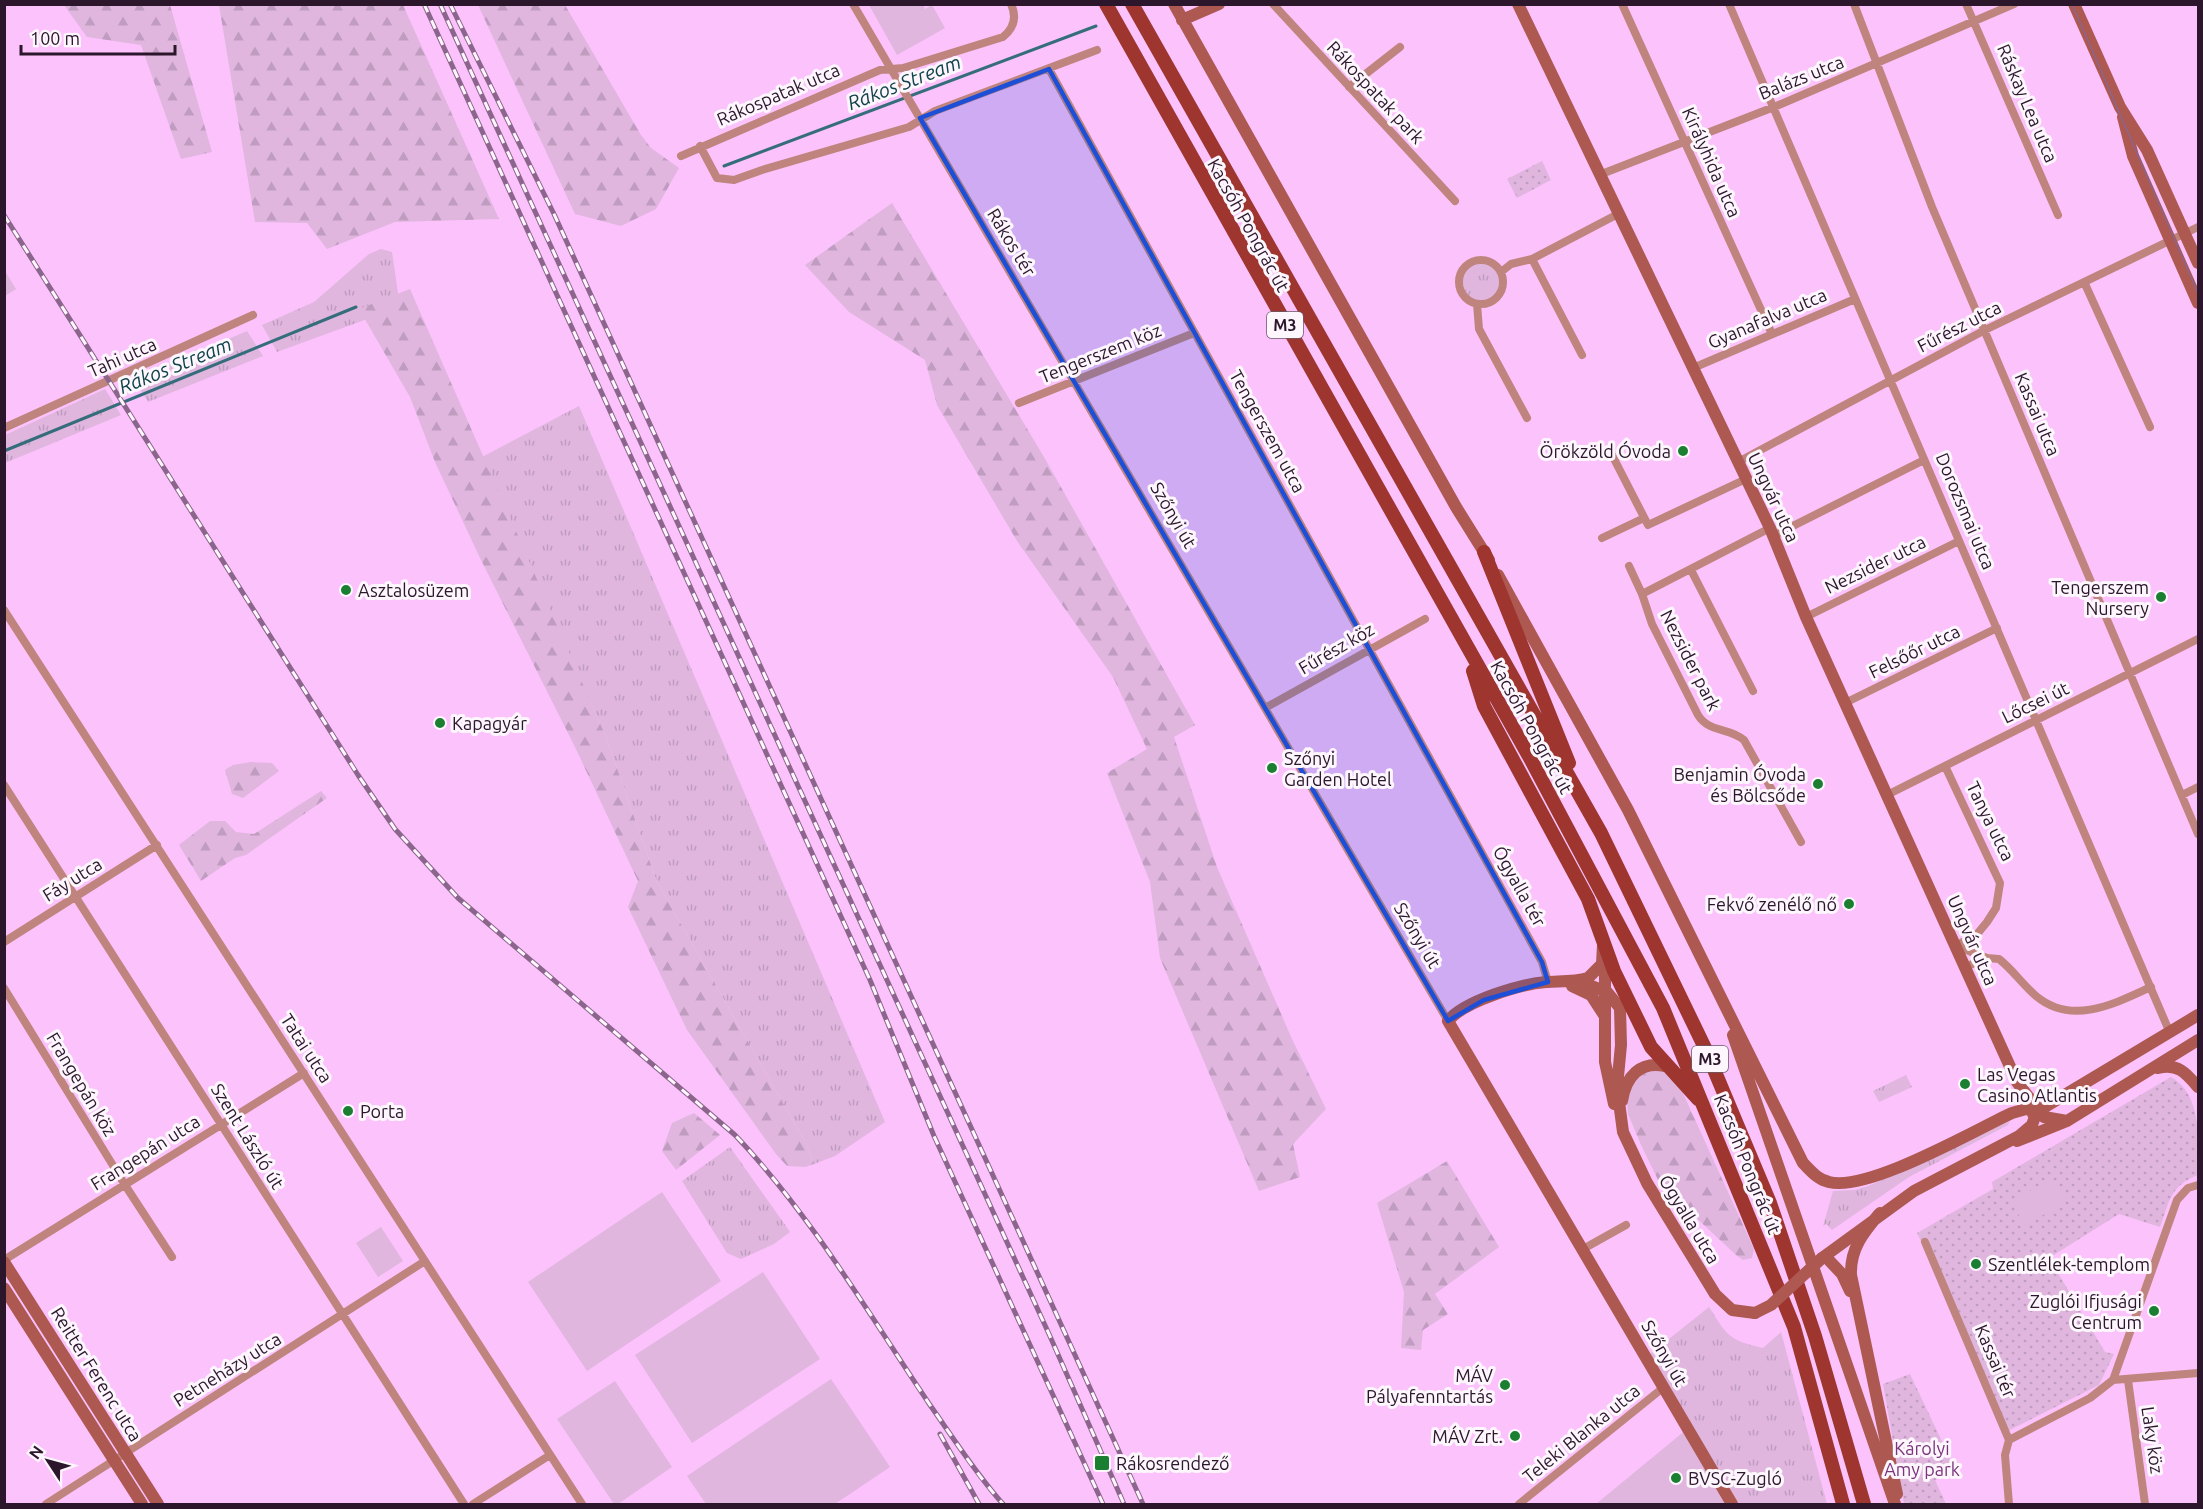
<svg xmlns="http://www.w3.org/2000/svg" width="2203" height="1509" font-family="Ubuntu,sans-serif">
<style>
.grass{fill:url(#grass-tufts)}
.forest{fill:url(#forest-firs)}
.park{fill:url(#park-dots)}
.pitch{fill:#e0b6df}
.lines{fill:none;stroke-linecap:round;stroke-linejoin:round}
.stream{stroke:#356d7b;stroke-width:3}
.street{stroke:#bf847d;stroke-width:8}
.secondary{stroke:#ad5850;stroke-width:12}
.primary{stroke:#9e352f;stroke-width:14}
.tram{stroke:#8b658c;stroke-width:1.5}
.rail-casing{stroke:#8b658c;stroke-width:5}
.rail{stroke:#fdf7fd;stroke-width:3;stroke-dasharray:9;stroke-linecap:butt}
.secondary-bridge{stroke:#ad5850;stroke-width:12}
.marked{fill:#1d4ed8;fill-opacity:0.2;stroke:#1d4ed8;stroke-width:4.5;stroke-linejoin:round}
.poi-dot{fill:#1b7f32;stroke:#fdf7fd;stroke-width:2}
.labels{text-anchor:middle;dominant-baseline:central;stroke-width:6;stroke-linejoin:round;paint-order:stroke}
.shield{fill:#fdf7fd;stroke:#6a5a6b;stroke-width:1.5}
.shield-label{font-size:16px;font-weight:bold;fill:#2b162c}
.street-label{font-size:18px;fill:#2b162c;stroke:#fdf7fd}
.poi-label{font-size:18px;fill:#2b162c;stroke:#fdf7fd;text-anchor:start}
.park-label{font-size:18px;fill:#7b357d;stroke:#fdf7fd}
.water-label{font-size:20px;font-style:italic;fill:#0d4349;stroke:#fdf7fd}
</style>
<defs>
<pattern id="grass-tufts" width="24" height="20" patternUnits="userSpaceOnUse" patternTransform="scale(1.5)"><rect width="24" height="20" fill="#e0b6df"/><path d="M3 7l-1-3M5 7V3M7 7l1-3M15 17l-1-3M17 17v-4M19 17l1-3" fill="none" stroke="#c09cc0"/></pattern>
<pattern id="forest-firs" width="22" height="20" patternUnits="userSpaceOnUse" patternTransform="scale(1.5)"><rect width="22" height="20" fill="#e0b6df"/><path d="M5 1l3.5 6h-7zM16 11l3.5 6h-7z" fill="#c09cc0"/></pattern>
<pattern id="park-dots" width="8" height="8" patternUnits="userSpaceOnUse" patternTransform="scale(1.5)"><rect width="8" height="8" fill="#e0b6df"/><path d="M2 2h.1M6 6h.1" fill="none" stroke="#c09cc0" stroke-width="1.8" stroke-linecap="round"/></pattern>
</defs>
<rect width="100%" height="100%" fill="#fcc2fc"/>
<path class="grass" d="M381 249 392 252 400 307 277 352 262 325 314 302 369 254Z
M1463 282a18 18 0 1 1 36 0a18 18 0 1 1-36 0Z
M247 331 263 356 148 402 134 379Z
M105 389 121 415 5 463V435Z
M579 406 885 1122 835 1156 814 1164 804 1140 657 882 606 737 482 457Z
M1906 1075 1912 1087 1879 1102 1873 1091Z
M2010 1121 2008 1125 1909 1177 1832 1230 1826 1224 1823 1226 1833 1191 1854 1190 1868 1186Z
M730 1147 790 1232 774 1244 741 1259 727 1253 682 1181Z
M1709 1307C1728 1337 1729 1340 1763 1348L1781 1332 1827 1504H1739L1650 1354Z"/>
<path class="forest" d="M64 5H170L212 152 181 159 141 45 87 37Z
M219 5H403L499 219 395 222 327 249 307 223 255 222Z
M478 5H565L641 135 651 148 679 168 656 209 621 226 575 214Z
M892 203 1044 457 1195 725 1174 737 1217 867 1292 1039 1326 1109 1293 1144 1300 1177 1259 1191 1160 958 1150 882 1107 773 1147 749 1113 677 1017 541 937 405 925 360 849 312 805 265Z
M410 289 606 737 657 882 804 1140 814 1164 805 1167 787 1166 776 1154 687 1030 628 907 638 881 575 747 481 560 435 462 410 397 359 309Z
M251 762 272 763 279 771 243 798 232 794 225 770 233 765Z
M321 791 327 798 246 855 235 858 201 881 179 845 210 821H225L236 832 254 834Z
M1648 1068H1663L1677 1080 1754 1249 1752 1258 1743 1260 1736 1255 1660 1184 1641 1145 1628 1114 1627 1102 1630 1086Z
M694 1113 720 1135 676 1170 662 1151 672 1123Z
M1447 1161 1499 1247 1435 1294 1448 1314 1423 1330 1421 1350 1401 1348 1404 1292 1377 1203Z"/>
<path class="park" d="M1542 161 1551 180 1517 198 1507 179Z
M2171 1077C2203 1095 2198 1142 2198 1175 2170 1186 2170 1200 2160 1227L2119 1214 2049 1258 2105 1352 2114 1354 2099 1385 2006 1432 1967 1340 1917 1233 1993 1189 1992 1182Z
M1910 1374 1956 1471 1935 1480 1946 1504H1904L1883 1384Z"/>
<path class="pitch" d="M869 5H923L925 9 932 5 945 28 897 55Z
M5 271 16 289 5 296H4Z
M2052 1178 2066 1201 2025 1226 2011 1202Z
M662 1192 721 1281 587 1371 528 1282Z
M381 1227 403 1261 378 1277 356 1243Z
M763 1272 820 1359 692 1443 635 1355Z
M831 1379 890 1467 835 1504H706L687 1476Z
M615 1381 672 1467 618 1504H614L557 1419Z
M1692 1423 1739 1504H1596L1681 1434Z"/>
<g class="lines">
<path class="stream" d="M724 166 1096 26
M4 451 356 307"/>
<path class="street" d="M853 4 1448 1021
M1273 4 1455 201
M1622 4 1772 334
M1729 4 2170 1033
M1854 4 1932 207 2198 834
M1966 4 2058 215
M1049 69 1542 962 1548 982
M1349 87 1400 47
M700 146 717 178 734 180 762 170 909 127 935 111 1097 50
M681 156 880 70 903 68 1003 37C1014 28 1017 17 1011 4
M1599 175 1774 107 2014 4
M1532 259 1582 355
M1459 282a22 22 0 1 1 44 0a22 22 0 1 1-44 0Z
M1501 272 1511 264 1532 259 1618 214
M2085 284 2150 427
M1477 304 1479 329 1527 418
M1693 368 1855 299
M1019 403 1194 333
M4 428 253 315
M1611 453 1648 525 1746 479
M1738 462 1985 330 2198 227
M1773 536 1924 460
M1602 538 1644 518
M1629 566 1642 594 1652 624 1698 715C1709 733 1729 727 1744 740L1801 842
M1691 570 1753 691
M1642 594 1770 528
M4 610 582 1504
M1806 617 1959 541
M1845 703 1997 628
M1265 708 1425 619
M1945 766 2000 883 1996 908 1987 922 1978 933 1956 946
M4 785 464 1504
M1887 795 2198 639
M2182 795 2198 787
M4 942 157 845
M1956 946 1987 958
M1965 967 1987 958 1999 959C2013 970 2023 985 2036 996 2072 1026 2114 1004 2151 987
M4 988 125 1185 172 1257
M1925 1242 2009 1440
M1583 1249 1626 1225
M4 1260 304 1073
M2113 1380 2177 1200 2188 1188 2198 1185
M2128 1380 2145 1504
M2009 1440 2090 1398 2113 1380 2198 1373
M2009 1440 2005 1455 2009 1504
M46 1504 425 1261
M473 1504 550 1455
M1519 1504 1664 1387"/>
<path class="secondary" d="M1174 4 1456 507 1489 560
M1518 4 1770 528 1806 617 2017 1082 2044 1117 2067 1121
M2074 4 2120 107 2147 150 2198 263
M1182 20 1219 4
M2123 117 2133 156 2198 303
M1498 575 1628 810 1803 1163C1811 1171 1818 1180 1829 1182 1868 1192 1973 1131 2012 1113L2026 1109 2037 1111
M1603 945 1602 964 1588 978C1574 982 1560 981 1546 982 1521 984 1464 1001 1448 1021L1732 1504
M1605 961V1062L1614 1104
M1579 981 1607 992 1620 1008 1621 1045 1617 1087 1623 1132 1647 1183 1715 1294 1732 1310 1755 1313
M1572 986 1591 995 1604 1015
M1733 1035 1895 1504
M2158 1068C2178 1063 2186 1073 2198 1087
M1622 1101C1626 1076 1640 1061 1665 1066
M2033 1114 2198 1015
M2017 1141 2067 1121 2198 1040
M1880 1213C1864 1232 1850 1248 1851 1275L1897 1494
M1825 1256 1842 1274 1850 1291
M1822 1258 1914 1191 2019 1136 2032 1125 2037 1111
M4 1262 158 1504
M4 1288 142 1504"/>
<path class="primary" d="M1106 4 1530 758 1663 1008 1794 1327 1843 1504
M1132 4 1601 833 1705 1048 1770 1203 1815 1336 1864 1504
M1484 552 1569 763
M1473 671 1484 706 1588 899 1614 971 1651 1047 1698 1099"/>
<path class="tram" d="M2072 4 2198 293"/>
<defs>
<path id="rail" d="M424 4 870 980 934 1136 1103 1504
M440 4 1049 1334 1124 1504
M450 4 554 214 1143 1504
M4 215 358 775 395 829 458 898 735 1135C812 1216 868 1313 930 1405 954 1439 976 1474 1003 1504
M940 1434 979 1504"/>
</defs>
<use href="#rail" class="rail-casing"/>
<use href="#rail" class="rail"/>
<path class="secondary-bridge" d="M1755 1313 1771 1305 1822 1258"/>
</g>
<path class="marked" d="M1049 69 1542 962 1548 982 1484 1000 1448 1021 920 118Z"/>
<g class="poi-dot">
<circle cx="1683" cy="451" r="6"/>
<circle cx="346" cy="590" r="6"/>
<circle cx="2161" cy="597" r="6"/>
<circle cx="440" cy="723" r="6"/>
<circle cx="1272" cy="768" r="6"/>
<circle cx="1818" cy="784" r="6"/>
<circle cx="1849" cy="904" r="6"/>
<circle cx="1965" cy="1084" r="6"/>
<circle cx="348" cy="1111" r="6"/>
<circle cx="1976" cy="1264" r="6"/>
<circle cx="2154" cy="1311" r="6"/>
<circle cx="1505" cy="1385" r="6"/>
<circle cx="1515" cy="1436" r="6"/>
<rect x="1094" y="1455" width="16" height="16" rx="3"/>
<circle cx="1676" cy="1478" r="6"/>
</g>
<g class="labels">
<g class="shield">
<rect x="1267" y="312" width="36" height="26" rx="4.5"/>
<rect x="1692" y="1046" width="36" height="26" rx="4.5"/>
</g>
<g class="shield-label">
<text x="1285" y="325">M3</text>
<text x="1710" y="1059">M3</text>
</g>
<g class="street-label">
<text transform="translate(1801 77) rotate(-22)">Balázs utca</text>
<text transform="translate(1376 92) rotate(47)">Rákospatak park</text>
<text transform="translate(778 94) rotate(-23)">Rákospatak utca</text>
<text transform="translate(2028 103) rotate(67)">Ráskay Lea utca</text>
<text transform="translate(1712 162) rotate(66)">Királyhida utca</text>
<text transform="translate(1249 225) rotate(61)">Kacsóh Pongrác út</text>
<text transform="translate(1012 242) rotate(59)">Rákos tér</text>
<text transform="translate(1767 318) rotate(-23)">Gyanafalva utca</text>
<text transform="translate(1959 326) rotate(-27)">Fűrész utca</text>
<text transform="translate(1100 353) rotate(-22)">Tengerszem köz</text>
<text transform="translate(122 357) rotate(-24)">Tahi utca</text>
<text transform="translate(2038 414) rotate(67)">Kassai utca</text>
<text transform="translate(1268 431) rotate(61)">Tengerszem utca</text>
<text transform="translate(1774 497) rotate(65)">Ungvár utca</text>
<text transform="translate(1966 511) rotate(67)">Dorozsmai utca</text>
<text transform="translate(1174 515) rotate(60)">Szőnyi út</text>
<text transform="translate(1875 564) rotate(-26)">Nezsider utca</text>
<text transform="translate(1336 648) rotate(-30)">Fűrész köz</text>
<text transform="translate(1914 651) rotate(-26)">Felsőőr utca</text>
<text transform="translate(1691 660) rotate(63)">Nezsider park</text>
<text transform="translate(2035 702) rotate(-26)">Lőcsei út</text>
<text transform="translate(1532 727) rotate(61)">Kacsóh Pongrác út</text>
<text transform="translate(1991 821) rotate(64)">Tanya utca</text>
<text transform="translate(72 879) rotate(-32)">Fáy utca</text>
<text transform="translate(1520 886) rotate(61)">Ógyalla tér</text>
<text transform="translate(1418 935) rotate(59)">Szőnyi út</text>
<text transform="translate(1973 940) rotate(66)">Ungvár utca</text>
<text transform="translate(307 1048) rotate(57)">Tatai utca</text>
<text transform="translate(82 1084) rotate(59)">Frangepán köz</text>
<text transform="translate(248 1136) rotate(58)">Szent László út</text>
<text transform="translate(145 1152) rotate(-32)">Frangepán utca</text>
<text transform="translate(1748 1164) rotate(68)">Kacsóh Pongrác út</text>
<text transform="translate(1690 1219) rotate(59)">Ógyalla utca</text>
<text transform="translate(1665 1353) rotate(60)">Szőnyi út</text>
<text transform="translate(1996 1361) rotate(67)">Kassai tér</text>
<text transform="translate(227 1369) rotate(-32)">Petneházy utca</text>
<text transform="translate(97 1374) rotate(58)">Reitter Ferenc utca</text>
<text transform="translate(1581 1433) rotate(-39)">Teleki Blanka utca</text>
<text transform="translate(2153 1440) rotate(82)">Laky köz</text>
</g>
<g class="poi-label">
<text x="1671" y="451" text-anchor="end">Örökzöld Óvoda</text>
<text x="2149" y="587" text-anchor="end">Tengerszem<tspan x="2149" dy="21">Nursery</tspan></text>
<text x="358" y="590">Asztalosüzem</text>
<text x="452" y="723">Kapagyár</text>
<text x="1284" y="758">Szőnyi<tspan x="1284" dy="21">Garden Hotel</tspan></text>
<text x="1806" y="774" text-anchor="end">Benjamin Óvoda<tspan x="1806" dy="21">és Bölcsőde</tspan></text>
<text x="1837" y="904" text-anchor="end">Fekvő zenélő nő</text>
<text x="1977" y="1074">Las Vegas<tspan x="1977" dy="21">Casino Atlantis</tspan></text>
<text x="360" y="1111">Porta</text>
<text x="1988" y="1264">Szentlélek-templom</text>
<text x="2142" y="1301" text-anchor="end">Zuglói Ifjusági<tspan x="2142" dy="21">Centrum</tspan></text>
<text x="1493" y="1375" text-anchor="end">MÁV<tspan x="1493" dy="21">Pályafenntartás</tspan></text>
<text x="1503" y="1436" text-anchor="end">MÁV Zrt.</text>
<text x="1116" y="1463">Rákosrendező</text>
<text x="1688" y="1478">BVSC-Zugló</text>
</g>
<g class="park-label">
<text x="1922" y="1448">Károlyi<tspan x="1922" dy="21">Amy park</tspan></text>
</g>
<g class="water-label">
<text transform="translate(904 82) rotate(-21)">Rákos Stream</text>
<text transform="translate(175 365) rotate(-22)">Rákos Stream</text>
</g>
</g>
<rect width="2203" height="1509" fill="none" stroke="#2b162c" stroke-width="12"/>
<g transform="translate(48 1461) rotate(306)" stroke="#fdf7fd" stroke-width="4.5" paint-order="stroke">
<path d="M0-4.5L10 22L0 15L-10 22Z" fill="#2b162c"/>
<text y="-9" font-size="16" font-weight="bold" text-anchor="middle" fill="#2b162c">N</text>
</g>
<path d="M21 45v9h154v-9" fill="none" stroke="#2b162c" stroke-width="3"/>
<text x="30" y="45" font-size="18" fill="#2b162c" stroke="#fdf7fd" stroke-width="4.5" paint-order="stroke">100 m</text>
</svg>
